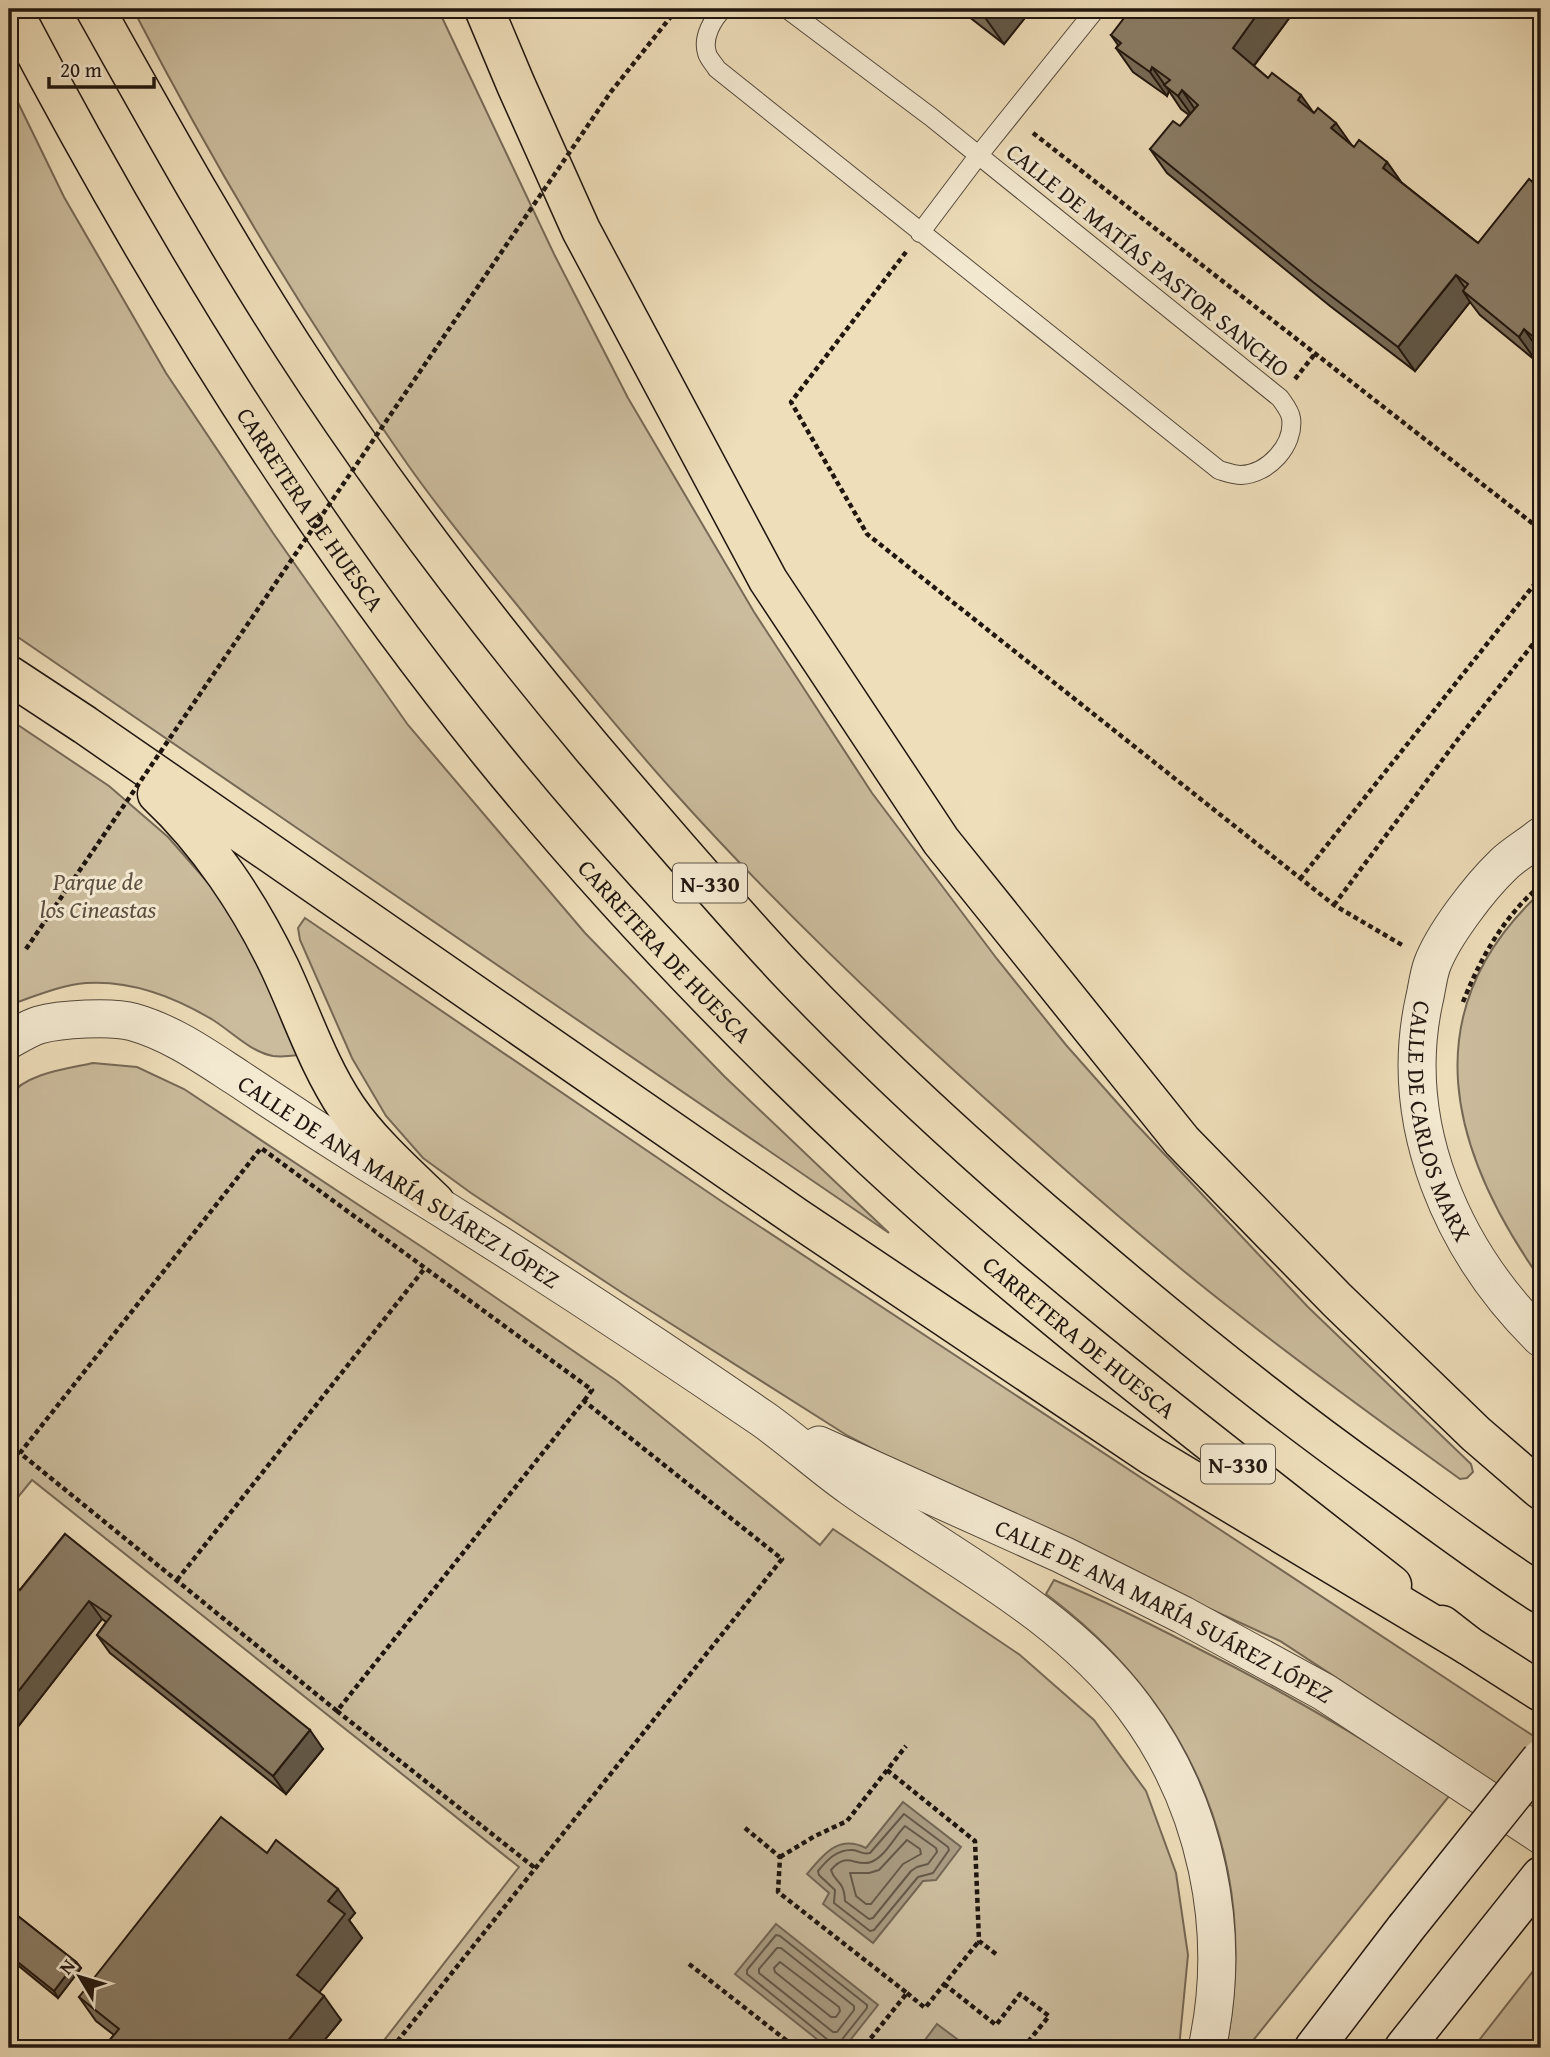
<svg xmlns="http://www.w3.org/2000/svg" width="1550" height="2057" font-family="'Gentium Book Plus',serif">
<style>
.green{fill:#cbbc9d;stroke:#766956;stroke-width:2}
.water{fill:#a89a80;stroke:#726553;stroke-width:2}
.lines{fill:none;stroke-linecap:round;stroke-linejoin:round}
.shore{stroke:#645848;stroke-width:2}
.service-casing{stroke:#54483a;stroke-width:20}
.minor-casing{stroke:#54483a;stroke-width:39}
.secondary-casing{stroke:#20160f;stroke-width:41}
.trunk-casing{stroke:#20160f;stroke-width:41}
.motorway-casing{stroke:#20160f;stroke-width:41}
.path{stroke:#20160f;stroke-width:4.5;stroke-dasharray:5 3.5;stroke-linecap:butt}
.service{stroke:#f4ead2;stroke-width:18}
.minor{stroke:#f4ead2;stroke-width:37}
.secondary{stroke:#f4ead2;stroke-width:38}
.trunk{stroke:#eedeba;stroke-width:38}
.motorway{stroke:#eedeba;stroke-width:38}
.secondary-bridge-casing{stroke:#20160f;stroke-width:41;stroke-linecap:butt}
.path-bridge{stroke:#20160f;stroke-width:4.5;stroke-dasharray:5 3.5;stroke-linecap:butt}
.secondary-bridge{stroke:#f4ead2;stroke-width:38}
.wall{fill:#786c59;stroke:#20160f;stroke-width:2}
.shaded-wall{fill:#615849;stroke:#20160f;stroke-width:2}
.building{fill:#8b7e68;stroke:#20160f;stroke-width:2}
.labels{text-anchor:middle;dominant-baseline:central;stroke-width:6;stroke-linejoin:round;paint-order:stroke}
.shield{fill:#f4ead2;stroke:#60564a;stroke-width:2}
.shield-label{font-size:23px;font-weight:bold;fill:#20160f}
.street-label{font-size:24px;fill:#20160f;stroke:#f4ead2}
.park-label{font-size:24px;font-style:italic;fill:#5c5041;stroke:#f4ead2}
</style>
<rect width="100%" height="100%" fill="#eedeba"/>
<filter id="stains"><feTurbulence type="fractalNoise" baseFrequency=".00286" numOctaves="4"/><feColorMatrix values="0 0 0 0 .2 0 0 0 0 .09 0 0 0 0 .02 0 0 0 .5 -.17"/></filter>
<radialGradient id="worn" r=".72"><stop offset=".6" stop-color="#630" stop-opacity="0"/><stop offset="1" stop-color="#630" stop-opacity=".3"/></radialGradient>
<path class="green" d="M133 9H438L554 254 628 398 754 612 872 793 997 959 1066 1045 1136 1124 1308 1307 1471 1464 1473 1472 1467 1478 1460 1479C1384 1424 1307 1369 1234 1311 1165 1258 1099 1200 1034 1142 909 1032 786 917 674 792 627 740 583 685 538 631 494 576 448 522 408 465 306 320 214 166 133 9Z
M9 84 64 197 166 373 273 533 408 725 585 933 725 1077 889 1233 9 631Z
M9 719 109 786 168 837 211 886 258 948 299 1055C291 1056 281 1057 273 1056 251 1052 232 1032 213 1020 175 997 132 980 86 983 60 985 33 997 9 1005Z
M1541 892V1280C1450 1151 1411 1012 1541 892Z
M305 918 724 1203 1541 1741V1818L1439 1745 1280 1641 952 1490 848 1436 624 1294 471 1193 423 1158 386 1116 352 1058 300 940 298 928Z
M93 1063 137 1067 184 1089 428 1251 617 1381 820 1545 833 1529 1020 1655 1094 1720 1146 1791 1176 1873 1188 1955 1179 2048H378L519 1867 32 1480 9 1508V1096C27 1073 66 1069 93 1063Z
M1054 1580C1103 1600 1150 1624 1197 1648 1285 1692 1368 1741 1450 1795L1247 2048H1226C1262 1866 1194 1705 1046 1594Z
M1541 1961V2048H1473Z"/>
<path class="water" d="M903 1802 961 1847 936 1880 923 1881 873 1943 823 1904 829 1893 807 1874C823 1855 838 1834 866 1848Z
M776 1924 878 2005 844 2048H828L735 1974Z
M937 2024 969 2048H919Z"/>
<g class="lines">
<path class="shore" d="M904 1814 948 1847 949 1850 933 1873 918 1877 874 1930 870 1931 834 1903 835 1890 819 1875 818 1871C827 1860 837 1849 853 1850 861 1851 862 1855 870 1853Z
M905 1826 936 1848 937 1852 928 1864 917 1867 911 1871 873 1918 869 1919 845 1901C844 1879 835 1884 831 1870 848 1850 855 1868 871 1862 885 1857 895 1836 905 1826Z
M907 1840 920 1849 921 1854 903 1864 871 1904H866L856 1896 850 1873H869L879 1870Z
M777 1948H781L854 2006V2010L837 2032H833L759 1973V1969Z
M780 1962 839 2007 840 2011 836 2017H831L775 1972 774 1968Z
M831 2048 828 2040 747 1974V1970L776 1935 780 1936 867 2005V2008L840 2042V2048"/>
<defs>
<path id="service" d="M723 9C713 19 702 37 707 53 708 58 714 64 717 69L1219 470C1226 472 1235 475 1241 475 1268 474 1295 445 1291 418 1290 411 1284 404 1280 398L931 117 787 9
M920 233 978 156 1096 9"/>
<g id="minor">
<path id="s1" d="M1541 836C1529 846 1514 854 1503 865 1480 887 1443 935 1432 965 1428 976 1427 989 1424 1001 1397 1126 1453 1251 1541 1338"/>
<path id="s2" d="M9 1040C18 1035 29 1028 39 1025 60 1019 112 1016 133 1022 172 1033 204 1056 238 1078 281 1107 324 1135 367 1162 501 1244 633 1330 763 1419 793 1440 821 1466 851 1487 946 1555 1063 1612 1134 1707 1206 1803 1233 1930 1207 2048"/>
<path id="s3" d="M819 1445 1063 1555 1183 1615 1324 1692 1541 1835"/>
</g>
<path id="secondary" d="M1314 2048 1405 1929
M1404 2048 1541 1876"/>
<g id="trunk">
<path id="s4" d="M12 9C148 269 303 521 488 750 606 896 737 1032 874 1160 1038 1312 1217 1447 1392 1585"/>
<path d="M95 9C159 123 222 237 293 347 384 488 486 621 593 749 656 823 720 898 787 970 879 1067 979 1158 1082 1245 1179 1328 1277 1407 1381 1481 1434 1519 1486 1559 1541 1594"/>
<path d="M1442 1625 1469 1646 1541 1692"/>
</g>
<path id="motorway" d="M484 9 516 85 581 230 768 580 941 841 1182 1141 1337 1300 1476 1434 1541 1490
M9 675 85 725 796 1217 1152 1456 1469 1646
M157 794C208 842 250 905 280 968 302 1015 318 1065 347 1108 371 1143 405 1173 435 1202"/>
</defs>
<use href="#service" class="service-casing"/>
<use href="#minor" class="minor-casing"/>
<use href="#secondary" class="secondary-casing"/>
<use href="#trunk" class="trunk-casing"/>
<use href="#motorway" class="motorway-casing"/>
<path class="path" d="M1033 133 1541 530
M906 252 791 402 867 534 1334 905 1402 945
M1295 379 1314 355
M1300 879 1541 576
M1334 905 1461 735 1541 634
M1463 1002C1481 957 1504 916 1541 885
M177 1580 425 1268
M337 1711 20 1453 261 1148 592 1390 584 1401
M887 1770 975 1841 979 1941 996 1954
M745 1828 780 1857 778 1892 907 1993 863 2048
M780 1857 815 1836 847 1821 906 1746
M689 1964 796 2048
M944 1984 996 2025 1020 1994 1049 2016 1023 2048
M907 1993 925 2008 979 1941
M392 2048 782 1559 584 1401 337 1711 535 1868"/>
<use href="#service" class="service"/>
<use href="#minor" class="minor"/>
<use href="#secondary" class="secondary"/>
<use href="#trunk" class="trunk"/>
<use href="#motorway" class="motorway"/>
<defs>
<path id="secondary-bridge" d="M1405 1929 1541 1759"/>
</defs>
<use href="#secondary-bridge" class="secondary-bridge-casing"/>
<path class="path-bridge" d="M26 949 610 93 677 9"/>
<use href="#secondary-bridge" class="secondary-bridge"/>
</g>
<path class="wall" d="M959 9H1032L1004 44Z
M1290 17 1254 66 1268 78 1313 112 1352 146 1387 162 1401 182 1478 243 1541 189V368L1536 361 1480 315 1470 302 1415 371 1330 306 1167 173 1150 149 1180 126 1189 115 1181 109 1169 91 1167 96 1133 72 1116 48 1118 45 1111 35Z
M65 1534 323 1749 286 1794 110 1653 97 1635 106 1622 102 1619 9 1738V1594L20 1590Z
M267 1853 355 1913 349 1920 362 1938 319 1992 341 2020 318 2048H103L114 2035 96 2021 79 1997Z
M9 1909 76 1962 81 1968 58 1998 9 1958Z"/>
<path class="shaded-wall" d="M979 9H1032L1004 44Z
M1261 9H1284L1290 17 1249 72 1233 48Z
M1152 67 1169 91 1167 96 1150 72Z
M1182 90 1198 114 1195 120 1178 96Z
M1301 95 1318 119 1298 100Z
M1336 123 1353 147 1331 128Z
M1387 162 1404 186 1383 168Z
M1456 275 1472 298 1463 291 1470 302 1415 371 1398 347Z
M1524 329 1541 353 1533 356 1536 361 1519 337Z
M1541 335V346L1537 340Z
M89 1601 102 1619 9 1738V1703Z
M310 1730 323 1749 286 1794 273 1776Z
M338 1889 355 1913 349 1920 362 1938 314 1999 297 1975 328 1901Z
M76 1962 81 1968 58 1998 54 1991Z
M324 1996 341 2020 318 2048H282Z"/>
<path class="building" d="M1131 9H1261L1233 48 1268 78 1272 73 1301 95 1298 100 1314 113 1318 108 1336 123 1331 128 1354 147 1359 140 1387 162 1383 168 1478 243 1529 179 1541 189V335L1537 340 1524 329 1519 337 1463 291 1468 284 1456 275 1398 347 1313 282 1150 149 1173 121 1180 126 1198 105 1182 90 1178 96 1164 85 1170 80 1152 67 1150 72 1116 48 1121 43 1111 35Z
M1541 346V362L1533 356Z
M65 1534 310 1730 273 1776 97 1635 111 1616 89 1601 9 1703V1594L15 1586 20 1590Z
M221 1817 267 1853 276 1840 338 1889 328 1901 345 1914 297 1975 324 1996 282 2048H103L119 2029 79 1997Z
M9 1909 76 1962 54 1991 9 1955Z"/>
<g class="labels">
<g class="shield">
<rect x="673" y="863.5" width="74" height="39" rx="5"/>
<rect x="1201" y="1444.5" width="74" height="39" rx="5"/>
</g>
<g class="shield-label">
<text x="710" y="883">N-330</text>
<text x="1238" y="1464">N-330</text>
</g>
<g class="street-label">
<text transform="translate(1148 260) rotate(39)">CALLE DE MATÍAS PASTOR SANCHO</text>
<text stroke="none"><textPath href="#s4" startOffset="583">CARRETERA DE HUESCA</textPath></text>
<text stroke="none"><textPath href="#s4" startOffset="1150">CARRETERA DE HUESCA</textPath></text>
<text stroke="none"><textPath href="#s1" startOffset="332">CALLE DE CARLOS MARX</textPath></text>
<text stroke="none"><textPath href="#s2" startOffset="439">CALLE DE ANA MARÍA SUÁREZ LÓPEZ</textPath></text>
<text stroke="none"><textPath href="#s4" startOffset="1717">CARRETERA DE HUESCA</textPath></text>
<text stroke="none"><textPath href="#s3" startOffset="383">CALLE DE ANA MARÍA SUÁREZ LÓPEZ</textPath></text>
</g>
<g class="park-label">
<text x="98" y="881">Parque de<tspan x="98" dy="28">los Cineastas</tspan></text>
</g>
</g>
<rect width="1550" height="2057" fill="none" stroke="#eedeba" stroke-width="35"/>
<rect x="10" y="10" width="1529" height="2036" fill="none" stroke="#20160f" stroke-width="3.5"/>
<rect x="18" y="18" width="1515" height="2022" fill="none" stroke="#20160f" stroke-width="2"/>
<g transform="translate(80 1977) rotate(308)" stroke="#f4ead2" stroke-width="5" paint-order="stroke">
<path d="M0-5L12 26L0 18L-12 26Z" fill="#20160f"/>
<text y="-10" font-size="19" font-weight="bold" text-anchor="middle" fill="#20160f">N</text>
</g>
<path d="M49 77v10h105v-10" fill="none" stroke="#20160f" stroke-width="3.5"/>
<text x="60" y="77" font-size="21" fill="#20160f" stroke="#f4ead2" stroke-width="5" paint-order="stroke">20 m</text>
<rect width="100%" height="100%" filter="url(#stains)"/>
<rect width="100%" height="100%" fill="url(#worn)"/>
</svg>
